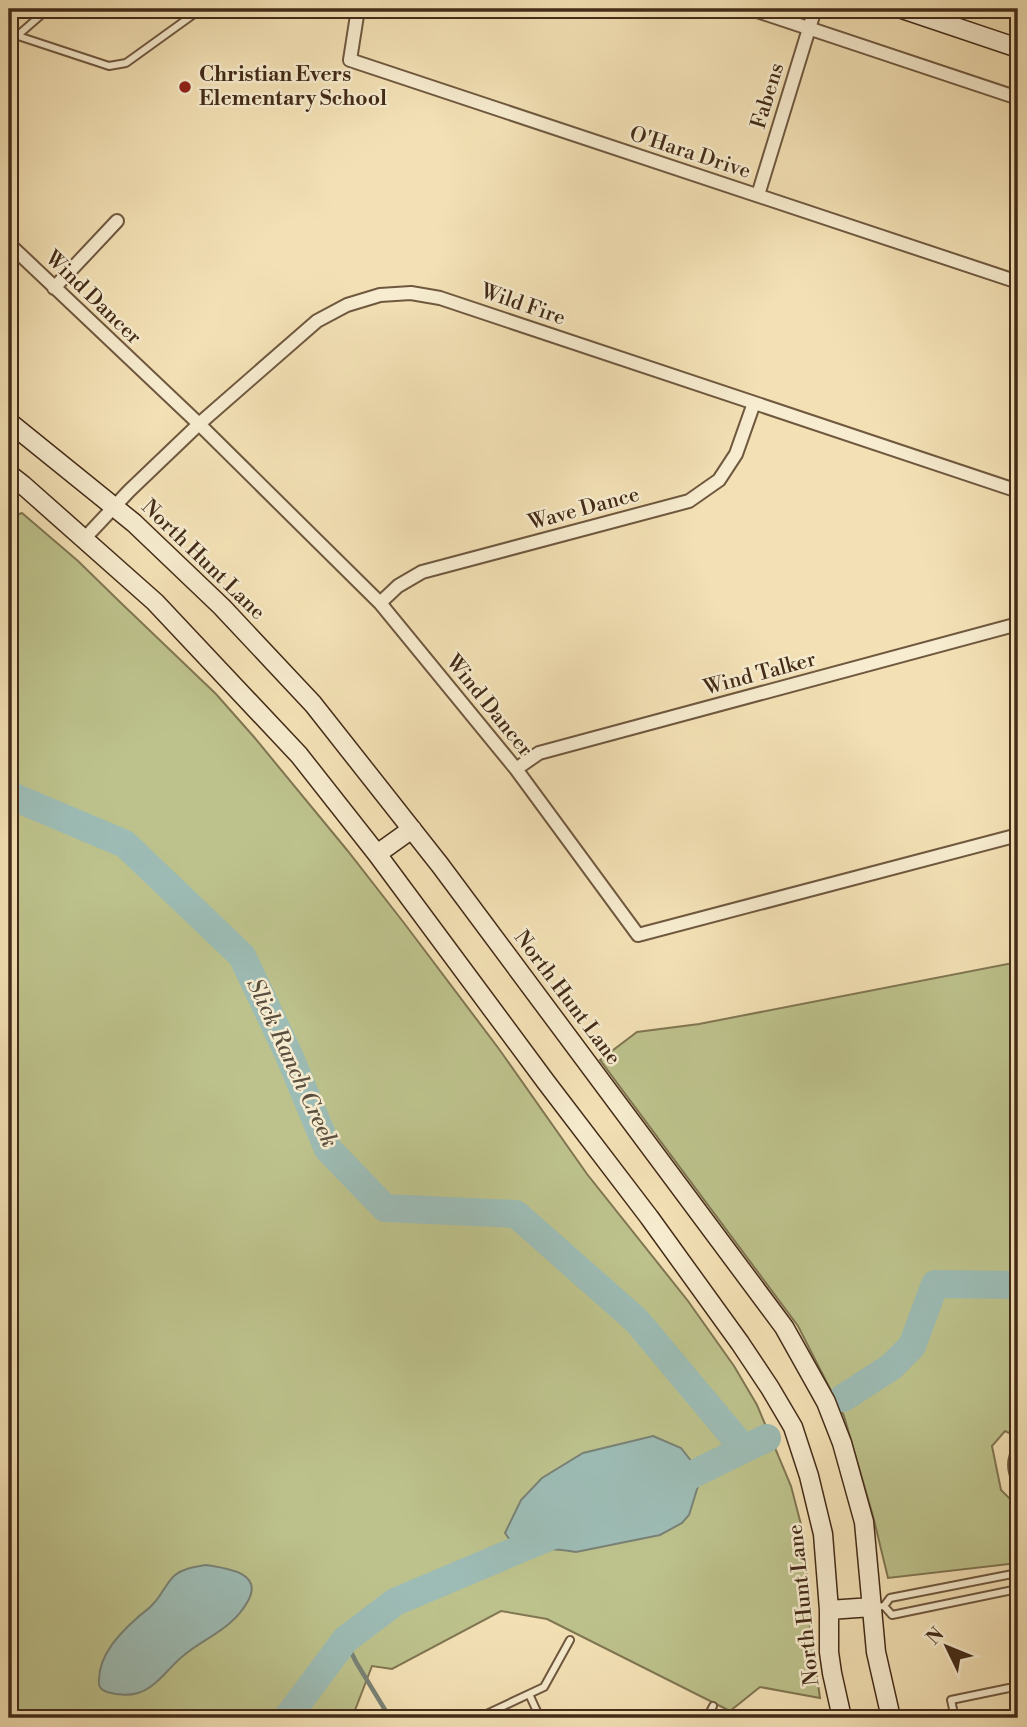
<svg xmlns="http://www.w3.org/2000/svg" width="1027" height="1727" font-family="'Libre Bodoni',serif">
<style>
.green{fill:#bdc28c;stroke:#807652;stroke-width:2}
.water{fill:#9dbcb5;stroke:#798276;stroke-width:2}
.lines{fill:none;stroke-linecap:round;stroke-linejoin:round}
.stream{stroke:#798276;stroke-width:4.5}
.river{stroke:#9dbcb5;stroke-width:28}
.lane-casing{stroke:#6f583f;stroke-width:10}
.street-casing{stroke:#6f583f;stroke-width:16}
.secondary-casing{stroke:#432b18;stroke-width:21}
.lane{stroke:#f7eccf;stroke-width:6}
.street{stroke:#f7eccf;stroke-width:12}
.secondary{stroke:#f7eccf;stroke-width:18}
.poi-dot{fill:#8f2418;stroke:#f7eccf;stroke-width:2.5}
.labels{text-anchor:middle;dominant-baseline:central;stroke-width:5;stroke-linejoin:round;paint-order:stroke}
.poi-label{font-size:21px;font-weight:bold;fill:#432b18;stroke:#f7eccf;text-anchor:start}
.street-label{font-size:21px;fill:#432b18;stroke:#f7eccf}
.water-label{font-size:23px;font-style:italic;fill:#5a4f3f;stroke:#f7eccf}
</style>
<rect width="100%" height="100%" fill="#f3e1b5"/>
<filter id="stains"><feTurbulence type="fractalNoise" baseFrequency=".00286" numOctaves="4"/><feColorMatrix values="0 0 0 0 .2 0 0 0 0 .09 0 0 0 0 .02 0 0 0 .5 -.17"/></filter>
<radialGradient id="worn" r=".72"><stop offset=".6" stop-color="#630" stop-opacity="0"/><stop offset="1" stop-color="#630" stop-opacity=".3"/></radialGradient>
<path class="green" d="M22 513 78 561 121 603 216 694 254 737 347 850 404 923 499 1049 587 1174 688 1301 734 1366 757 1405 791 1486 804 1536 810 1626 820 1698 760 1687 730 1711 547 1619 501 1611 392 1669 372 1666 352 1718H9V518Z
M1018 962V1434L1013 1435 1005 1431 992 1446 1001 1490 1012 1501H1018V1563L888 1578 873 1516 844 1416 798 1326 600 1060 637 1032 699 1024Z"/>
<path class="water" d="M653 1436 681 1448 695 1466 699 1483 689 1515 682 1523 660 1535 576 1552C556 1548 535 1549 514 1546L505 1533 521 1500 542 1478 583 1453Z
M206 1565C225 1568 264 1572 248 1601 244 1608 238 1616 231 1622 217 1635 198 1643 183 1656 169 1667 156 1688 138 1693 128 1696 117 1695 107 1692 101 1690 98 1687 99 1680 99 1655 119 1634 137 1618 142 1613 148 1610 153 1604 162 1595 166 1583 175 1575 184 1568 195 1567 206 1565Z"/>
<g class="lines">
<path class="stream" d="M345 1640 356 1662 390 1718"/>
<path class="river" d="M9 795 125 844 242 956 288 1053 328 1149 385 1208 516 1214 637 1321 744 1449 767 1438
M843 1398 891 1367 912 1346 935 1284 1018 1285
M663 1489 744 1449
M287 1718 345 1640 395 1602 558 1533"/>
<defs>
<path id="lane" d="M9 33 109 66 126 63 201 9
M17 36 48 9
M1018 1446C1010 1459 1010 1471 1018 1484
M884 1606 892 1615 1018 1589
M873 1607 884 1606 890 1598 1018 1573
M529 1694 544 1687 570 1640
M478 1718 529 1694 540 1718
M707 1718 713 1706
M955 1718 951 1700 1009 1688 1018 1690"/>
<path id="street" d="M358 9 350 60 1018 282
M751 9 1018 98
M758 195 815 9
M9 244 199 424 380 603 516 769 638 935 1018 835
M54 288 117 221
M84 539 129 491 199 424 317 321 347 305 380 295 411 293 440 298 1018 491
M380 603 398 586 422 572 689 501 719 480 736 454 754 403
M516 769 539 753 1018 624"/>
<path id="secondary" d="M902 9 1018 48
M9 422 134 523 222 607 313 704 440 865 784 1327 826 1402 842 1443 864 1522 876 1652 891 1718
M9 474 23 485 155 602 299 755 377 854 546 1082 649 1217 740 1343 770 1388 793 1427 809 1476 823 1534 829 1610V1652L832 1673 842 1718
M377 854 412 829
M829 1610 872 1607"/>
</defs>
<use href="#lane" class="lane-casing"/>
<use href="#street" class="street-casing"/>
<use href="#secondary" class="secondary-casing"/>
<use href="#lane" class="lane"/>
<use href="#street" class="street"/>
<use href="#secondary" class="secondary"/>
</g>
<circle class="poi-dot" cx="185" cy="87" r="7"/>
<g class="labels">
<g class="poi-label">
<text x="199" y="75">Christian Evers<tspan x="199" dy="24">Elementary School</tspan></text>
</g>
<g class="street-label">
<text transform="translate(768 96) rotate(-73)">Fabens</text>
<text transform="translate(690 153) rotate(18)">O'Hara Drive</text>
<text transform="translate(93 298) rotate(44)">Wind Dancer</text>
<text transform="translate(523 305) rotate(19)">Wild Fire</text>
<text transform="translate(584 509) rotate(-15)">Wave Dance</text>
<text transform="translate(203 560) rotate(44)">North Hunt Lane</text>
<text transform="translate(760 674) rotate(-15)">Wind Talker</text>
<text transform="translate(489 706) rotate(51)">Wind Dancer</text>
<text transform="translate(567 998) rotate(53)">North Hunt Lane</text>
<text transform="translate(804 1605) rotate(-96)">North Hunt Lane</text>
</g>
<g class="water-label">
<text transform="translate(292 1063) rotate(65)">Slick Ranch Creek</text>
</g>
</g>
<rect width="1027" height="1727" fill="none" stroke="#f3e1b5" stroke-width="35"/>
<rect x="10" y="10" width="1006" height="1706" fill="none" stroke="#432b18" stroke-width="3.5"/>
<rect x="18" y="18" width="992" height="1692" fill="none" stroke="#432b18" stroke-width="2"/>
<g transform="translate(947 1647) rotate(313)" stroke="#f7eccf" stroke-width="5" paint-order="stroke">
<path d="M0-5L12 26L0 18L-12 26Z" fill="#432b18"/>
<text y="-10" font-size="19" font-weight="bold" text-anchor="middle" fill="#432b18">N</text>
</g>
<rect width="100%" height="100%" filter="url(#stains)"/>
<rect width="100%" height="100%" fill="url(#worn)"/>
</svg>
